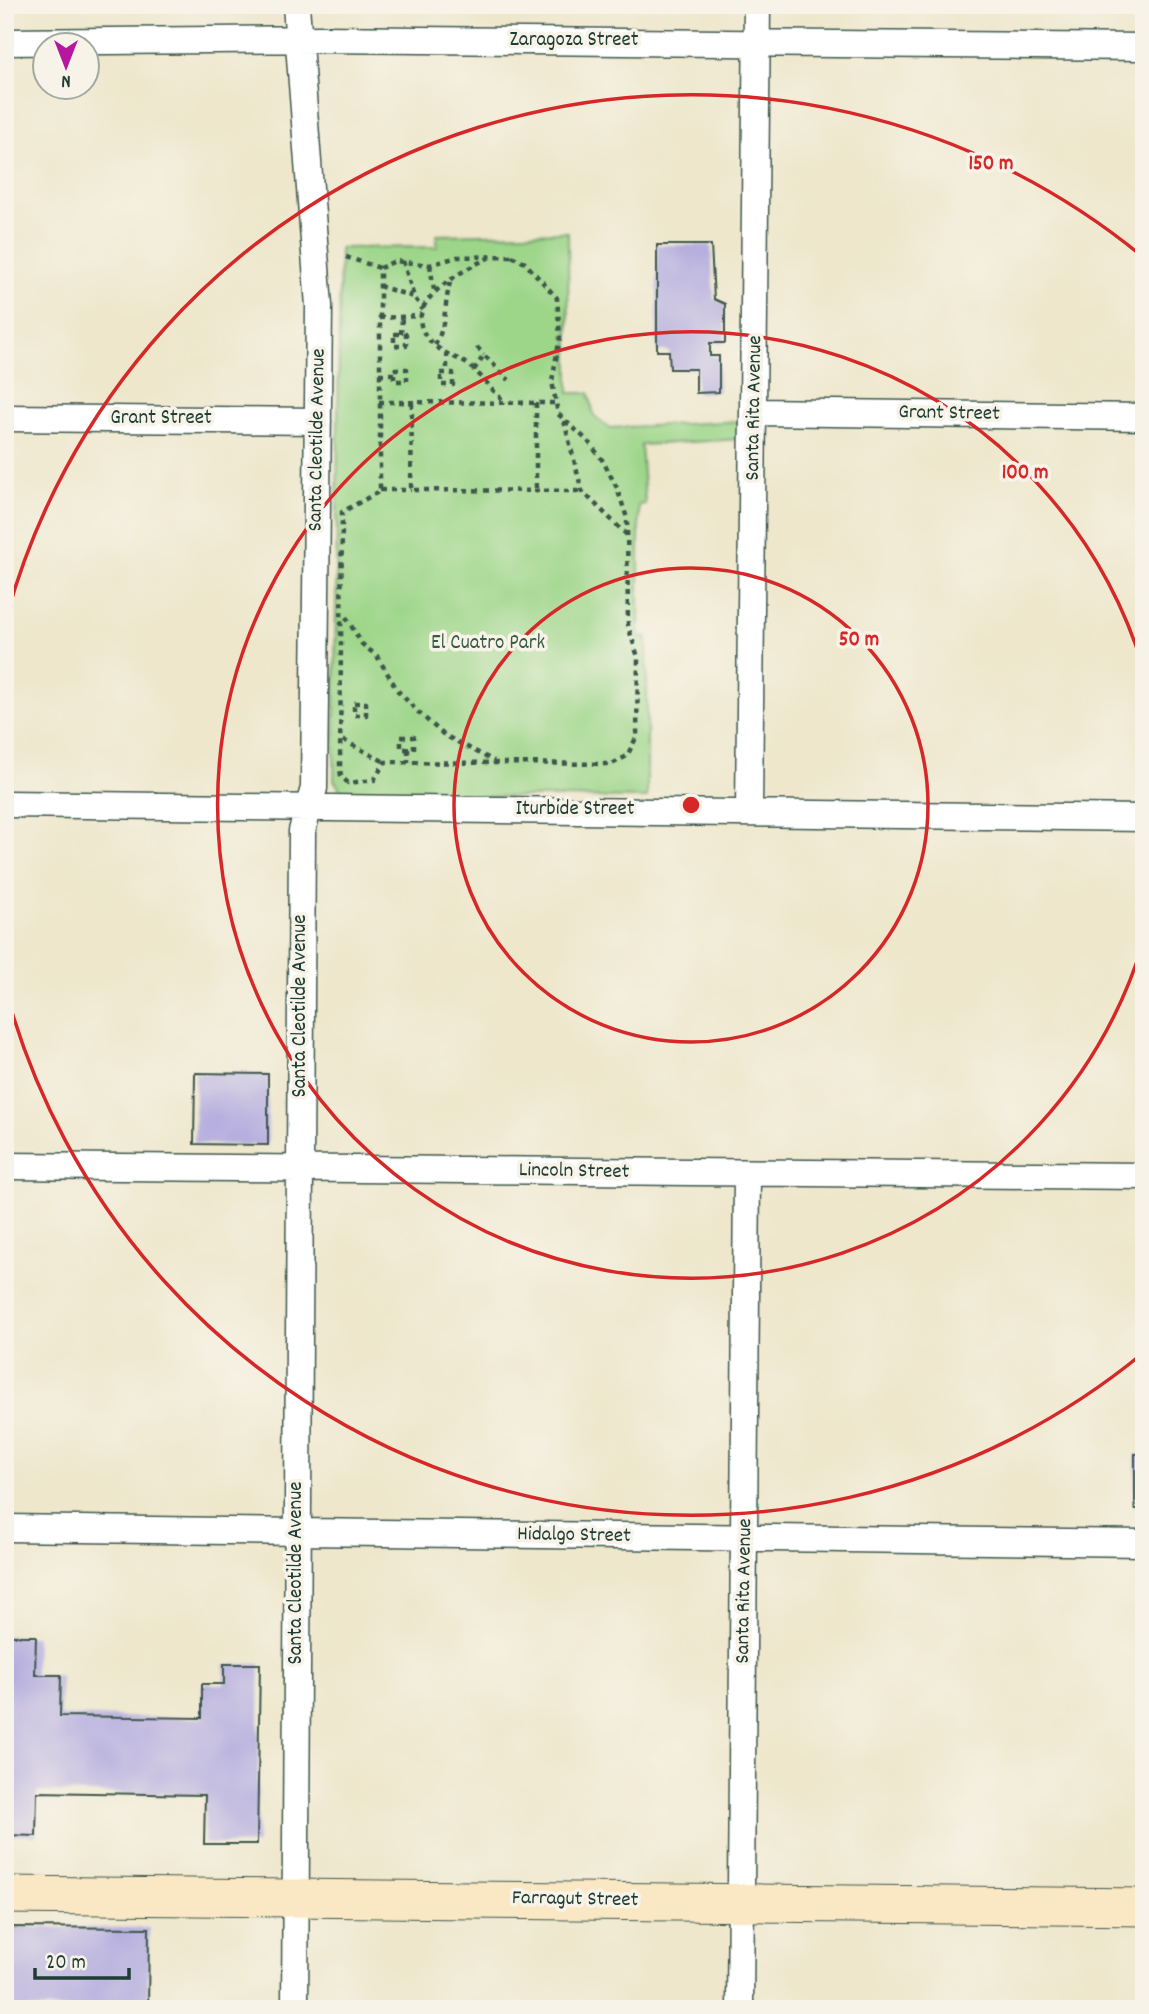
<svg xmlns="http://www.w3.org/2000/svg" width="1149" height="2014" font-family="Dekko,sans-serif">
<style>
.green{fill:#9dd689;stroke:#5e8a5e;stroke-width:2}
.building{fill:#b6afdf}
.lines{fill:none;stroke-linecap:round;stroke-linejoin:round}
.street-casing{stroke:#3e564b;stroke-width:29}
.secondary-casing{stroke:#3e564b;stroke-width:39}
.path{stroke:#3e564b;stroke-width:4.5;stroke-dasharray:5 5;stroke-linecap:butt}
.street{stroke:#fff;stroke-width:26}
.secondary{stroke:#fae7c3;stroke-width:37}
.ring{fill:none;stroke:#d62828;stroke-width:3.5}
.labels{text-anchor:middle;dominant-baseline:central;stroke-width:7;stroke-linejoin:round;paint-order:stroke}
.street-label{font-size:21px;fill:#1f3d34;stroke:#f7f3e8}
.park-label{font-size:21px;fill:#385c45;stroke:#f7f3e8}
.centre{fill:#d62828;stroke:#f7f3e8;stroke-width:3.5}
.ring-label{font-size:21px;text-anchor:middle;font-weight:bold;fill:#d62828;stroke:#f7f3e8;stroke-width:7;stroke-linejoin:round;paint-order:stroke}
</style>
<rect width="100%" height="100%" fill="#f7f3e8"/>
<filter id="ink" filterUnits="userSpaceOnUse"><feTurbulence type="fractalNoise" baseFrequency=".0143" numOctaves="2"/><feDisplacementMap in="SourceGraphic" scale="14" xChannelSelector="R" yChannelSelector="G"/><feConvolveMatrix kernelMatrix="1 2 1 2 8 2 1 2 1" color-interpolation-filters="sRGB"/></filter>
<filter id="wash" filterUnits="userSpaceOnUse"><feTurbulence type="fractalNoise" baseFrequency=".00686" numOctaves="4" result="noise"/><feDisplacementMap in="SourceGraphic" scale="28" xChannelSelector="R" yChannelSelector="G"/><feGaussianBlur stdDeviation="1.57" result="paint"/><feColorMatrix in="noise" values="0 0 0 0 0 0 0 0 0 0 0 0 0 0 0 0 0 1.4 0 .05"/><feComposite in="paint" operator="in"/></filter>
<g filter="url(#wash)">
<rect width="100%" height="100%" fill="#eee7cc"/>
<path class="green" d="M568 232 569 393H589L594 416 610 428 741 421V439L641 445 645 504 639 505V637H647V798L350 795 340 789 334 780 340 248 437 247V235Z"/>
<g id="blocks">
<path class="building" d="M657 245H711L714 299 725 304V343H710V356H719V392L696 393V369H670L669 351H657Z
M195 1073 268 1074V1145L194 1144Z
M1135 1454H1144V1509H1135Z
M5 1636H36L35 1675H61L60 1716 202 1718V1684H224V1664H260L257 1844H204L205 1795 37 1792 36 1836 5 1835Z
M5 1927 149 1928 148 2009H5Z"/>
</g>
</g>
<g filter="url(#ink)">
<use href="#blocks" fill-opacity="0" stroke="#3e564b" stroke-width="2"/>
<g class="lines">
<defs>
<path id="street" d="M5 42 321 39 1144 47
M755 412 1144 417
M5 418 318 421
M5 804 1144 818
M749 811 757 5
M5 1166 1144 1176
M5 1528 1144 1543
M295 2009 302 831 314 788 319 306 296 5
M740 2009 747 1174"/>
<path id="secondary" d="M5 1895 1144 1907"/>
</defs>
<use href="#street" class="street-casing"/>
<use href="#secondary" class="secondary-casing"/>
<path class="path" d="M512 256 525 263 557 298 560 337 552 381 558 414 588 441 603 461 617 488 627 518 628 626 638 657 637 736 627 756 612 764 385 762 374 780 348 783 341 776 340 769 342 512 380 491V268L395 261 430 265 457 257Z
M346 257 380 268
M490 257C460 272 387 309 438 348 447 355 458 358 467 364 482 375 492 391 506 403
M403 261 414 297 423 310
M430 265 434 290
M379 286 414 297
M379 318 421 316
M394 334H406V346H394Z
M401 334 402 317
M435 345C447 325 444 301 451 279
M477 347 484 355
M447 353V373
M394 369H407V381H394Z
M474 370 484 355 509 380
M441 373H453V385H441Z
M379 374H394
M379 402 556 403
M412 403 411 490 582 491
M536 403V490
M564 421 582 491 628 536
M380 490H411
M346 617 362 644 377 656 398 691 419 713 444 735 494 761
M354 703H366V715H354Z
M401 737H414V749H401Z
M343 740 385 762
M408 749V763"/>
<use href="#street" class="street"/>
<use href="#secondary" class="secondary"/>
</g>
</g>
<g class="ring">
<circle cx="691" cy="805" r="237"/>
<path d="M1143 943A473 473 0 1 1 1143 667"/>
<path d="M1143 1353A710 710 0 0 1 7 995M7 615A710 710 0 0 1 1143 257"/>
</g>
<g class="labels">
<g class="street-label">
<text x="574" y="41">Zaragoza Street</text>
<text transform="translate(755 408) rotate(-89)">Santa Rita Avenue</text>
<text transform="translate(949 414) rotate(1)">Grant Street</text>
<text x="161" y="419">Grant Street</text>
<text transform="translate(318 440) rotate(-89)">Santa Cleotilde Avenue</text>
<text x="575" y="810">Iturbide Street</text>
<text transform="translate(301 1006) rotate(-90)">Santa Cleotilde Avenue</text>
<text transform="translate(574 1172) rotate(1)">Lincoln Street</text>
<text transform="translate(574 1536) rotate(1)">Hidalgo Street</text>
<text transform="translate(297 1573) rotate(-90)">Santa Cleotilde Avenue</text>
<text transform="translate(745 1591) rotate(-89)">Santa Rita Avenue</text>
<text transform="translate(575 1900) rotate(1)">Farragut Street</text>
</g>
<g class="park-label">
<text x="488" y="644">El Cuatro Park</text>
</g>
</g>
<circle cx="691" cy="805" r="10" class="centre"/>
<g class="ring-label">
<text x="991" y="169">150 m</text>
<text x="1025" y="478">100 m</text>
<text x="859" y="645">50 m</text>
</g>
<rect width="1149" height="2014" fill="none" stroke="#f7f3e8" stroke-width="28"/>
<g transform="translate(66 66) rotate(180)"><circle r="33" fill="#f7f3e8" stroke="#a1aaa0" stroke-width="2"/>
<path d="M0-5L12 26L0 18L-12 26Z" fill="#b5179e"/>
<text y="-10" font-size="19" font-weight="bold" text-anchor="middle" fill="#1f3d34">N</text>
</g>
<path d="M35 1968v10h94v-10" fill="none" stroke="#1f3d34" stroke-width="3.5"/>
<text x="46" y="1968" font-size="21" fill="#1f3d34" stroke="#f7f3e8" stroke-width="5" paint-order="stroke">20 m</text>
</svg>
